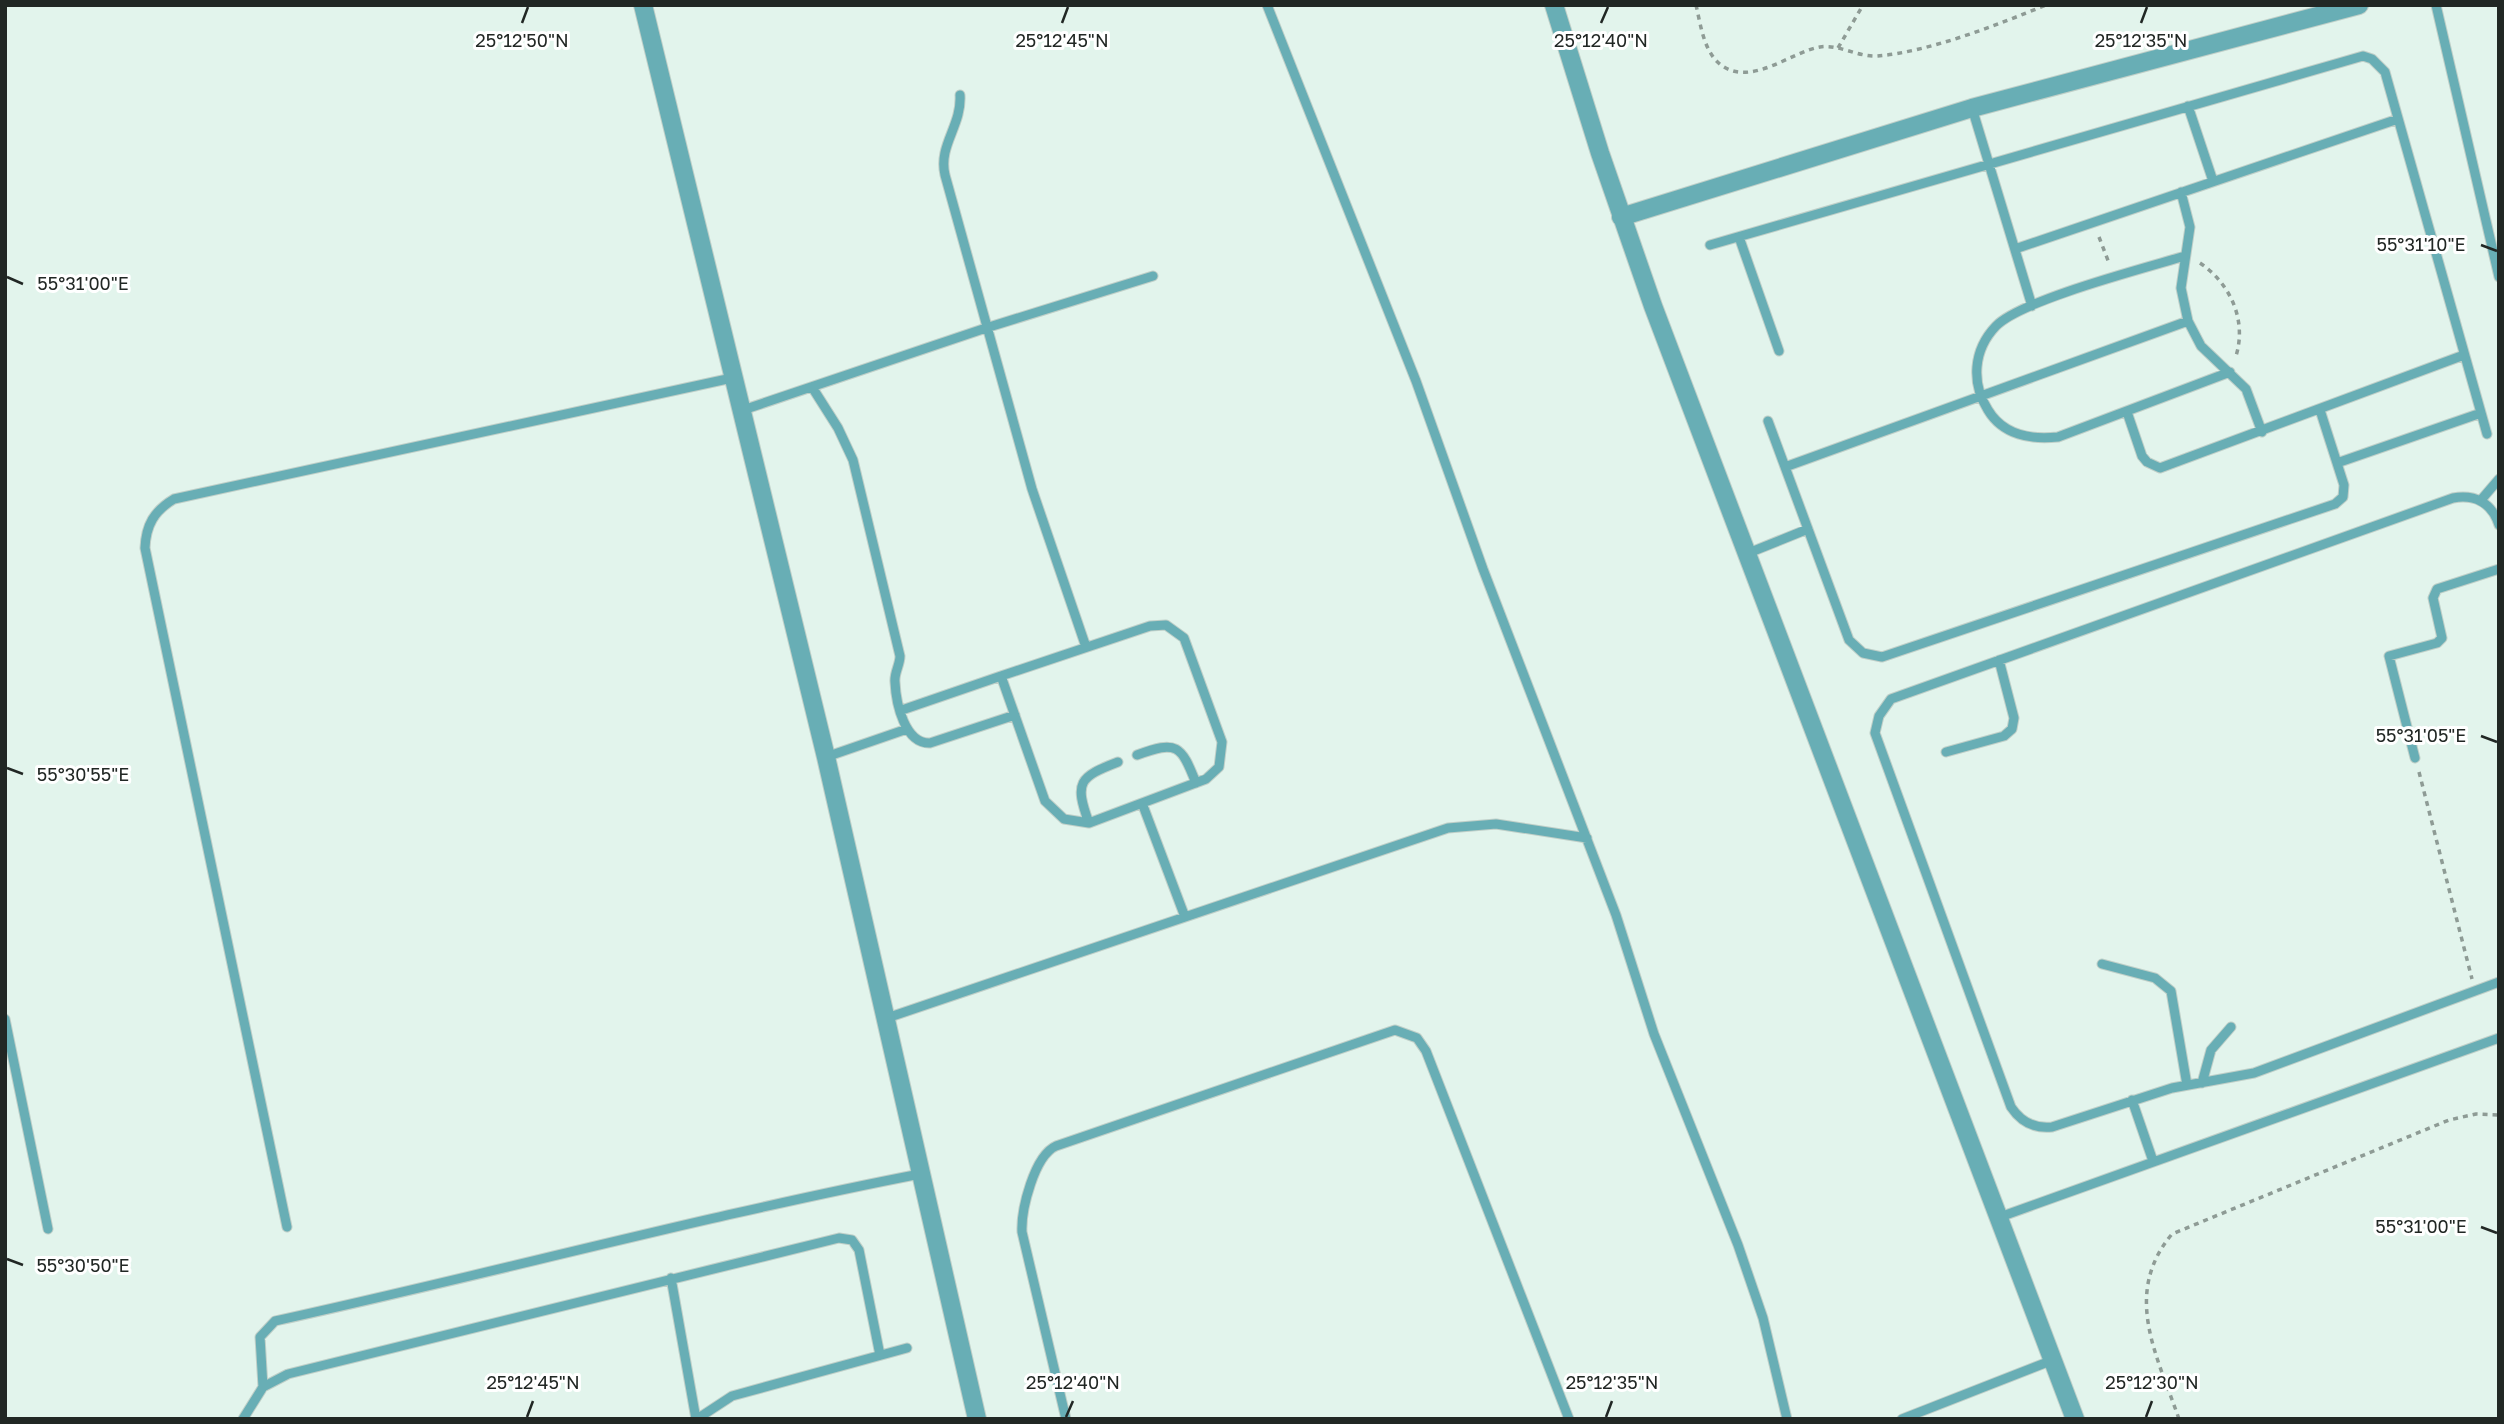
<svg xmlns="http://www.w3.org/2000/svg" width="2504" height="1424" viewBox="0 0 2504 1424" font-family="'Golos Text',sans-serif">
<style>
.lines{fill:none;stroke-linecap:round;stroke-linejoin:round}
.service-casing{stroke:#bfcfc8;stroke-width:11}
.minor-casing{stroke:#bfcfc8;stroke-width:20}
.path{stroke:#8e9b95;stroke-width:3.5;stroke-dasharray:5 5;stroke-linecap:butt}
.service{stroke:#68aeb5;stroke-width:9}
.minor{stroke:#68aeb5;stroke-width:18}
.ticks{fill:none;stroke:#212724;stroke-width:2.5}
.ticks-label{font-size:18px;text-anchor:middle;fill:#212724;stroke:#fff;stroke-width:6;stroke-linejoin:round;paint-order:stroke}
</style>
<rect width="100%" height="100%" fill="#e2f4ec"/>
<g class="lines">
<defs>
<path id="service" d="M1267 5 1416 381 1483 569 1616 915 1654 1034 1738 1245 1763 1318 1787 1419
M2436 5 2499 277
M960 95C962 126 938 145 945 175L1032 489 1086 647
M2188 106 2213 181
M1972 108 2032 306
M2181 192 2190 227 2181 288 2188 321 2201 346 2246 389 2262 432
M1739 237 1779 351
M1710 245 2363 56 2372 59 2385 72 2487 434
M2015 249 2398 119
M2185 256C2145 268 2021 300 1996 326 1973 350 1971 383 1988 410 2003 435 2031 440 2058 437L2230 372
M812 387 838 428 853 460 900 656C900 665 894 673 895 682 896 704 905 744 930 743L1015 715
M740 411 986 328 1153 276
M2127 412 2142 456 2147 462 2160 468 2464 355
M1768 421 1849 640 1863 653 1882 657 2335 504 2343 497 2344 485 2320 410
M2337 463 2481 413
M1785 467 2188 321
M2481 500 2499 479
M2499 525C2492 503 2475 494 2453 498L1891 699 1879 716 1875 733 2011 1107C2021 1122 2034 1129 2052 1127L2172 1088 2254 1073 2499 982
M1746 554 1808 529
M1166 625 1184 638 1222 742 1219 767 1206 779 1089 823 1064 819 1045 801 1001 676 1150 626Z
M902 710 1001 676
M1946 752 2004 736 2012 729 2014 718 1999 660
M1137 755C1177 740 1181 745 1196 783
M826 757 907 729
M2415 758 2389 656 2437 643 2442 638 2433 598 2437 589 2499 569
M1142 803 1185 917
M1089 823C1074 782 1079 777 1118 762
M2102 964 2155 978 2171 991 2187 1085
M5 1019 48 1229
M884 1019 1448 828 1496 824 1587 838
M2202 1083 2211 1050 2231 1027
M2132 1100 2153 1161
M2000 1217 2499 1038
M287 1227 145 548C146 525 154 511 174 499L732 378
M671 1278 696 1419
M263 1387 260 1337 275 1321C490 1274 704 1216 920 1174
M243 1419 263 1387 288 1374 839 1238 852 1240 859 1250 880 1355
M697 1419 732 1396 907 1348
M1066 1419 1022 1232C1021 1210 1034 1156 1056 1146L1395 1030 1417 1038 1426 1051 1569 1419
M1902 1419 2053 1360"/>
<path id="minor" d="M643 5 826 757 977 1419
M1554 5 1600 153 1653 306 2075 1419
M1621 217 1972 108 2359 5"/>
</defs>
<use href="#service" class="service-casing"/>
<use href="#minor" class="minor-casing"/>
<path class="path" d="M1696 5C1701 26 1704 55 1724 67 1754 85 1791 52 1820 47 1839 44 1857 57 1877 56 1929 52 1997 25 2046 5
M1838 48 1863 5
M2099 237 2109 263
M2200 263C2231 284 2248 322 2235 359
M2419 772 2472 979
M2179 1419C2157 1355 2122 1294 2172 1234L2449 1120 2476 1114 2499 1115"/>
<use href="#service" class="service"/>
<use href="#minor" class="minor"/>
</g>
<path class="ticks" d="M522 23 528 7M1062 23 1068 7M1601 23 1608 7M2141 23 2147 7M2481 245 2497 251M7 277 23 284M2481 736 2497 742M7 768 23 774M2481 1227 2497 1233M7 1259 23 1265M527 1417 533 1401M1066 1417 1073 1401M1606 1417 1612 1401M2146 1417 2152 1401"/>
<g class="ticks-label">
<text x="522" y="47">25°12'50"N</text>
<text x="1062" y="47">25°12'45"N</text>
<text x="1601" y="47">25°12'40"N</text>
<text x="2141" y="47">25°12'35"N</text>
<text x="2421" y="251">55°31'10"E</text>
<text x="83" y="290">55°31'00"E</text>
<text x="2421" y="742">55°31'05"E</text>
<text x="83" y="781">55°30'55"E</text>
<text x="2421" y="1233">55°31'00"E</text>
<text x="83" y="1272">55°30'50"E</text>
<text x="533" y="1389">25°12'45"N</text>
<text x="1073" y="1389">25°12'40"N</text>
<text x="1612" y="1389">25°12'35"N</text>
<text x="2152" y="1389">25°12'30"N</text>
</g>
<rect width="2504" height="1424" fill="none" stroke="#212724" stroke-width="14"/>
</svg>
